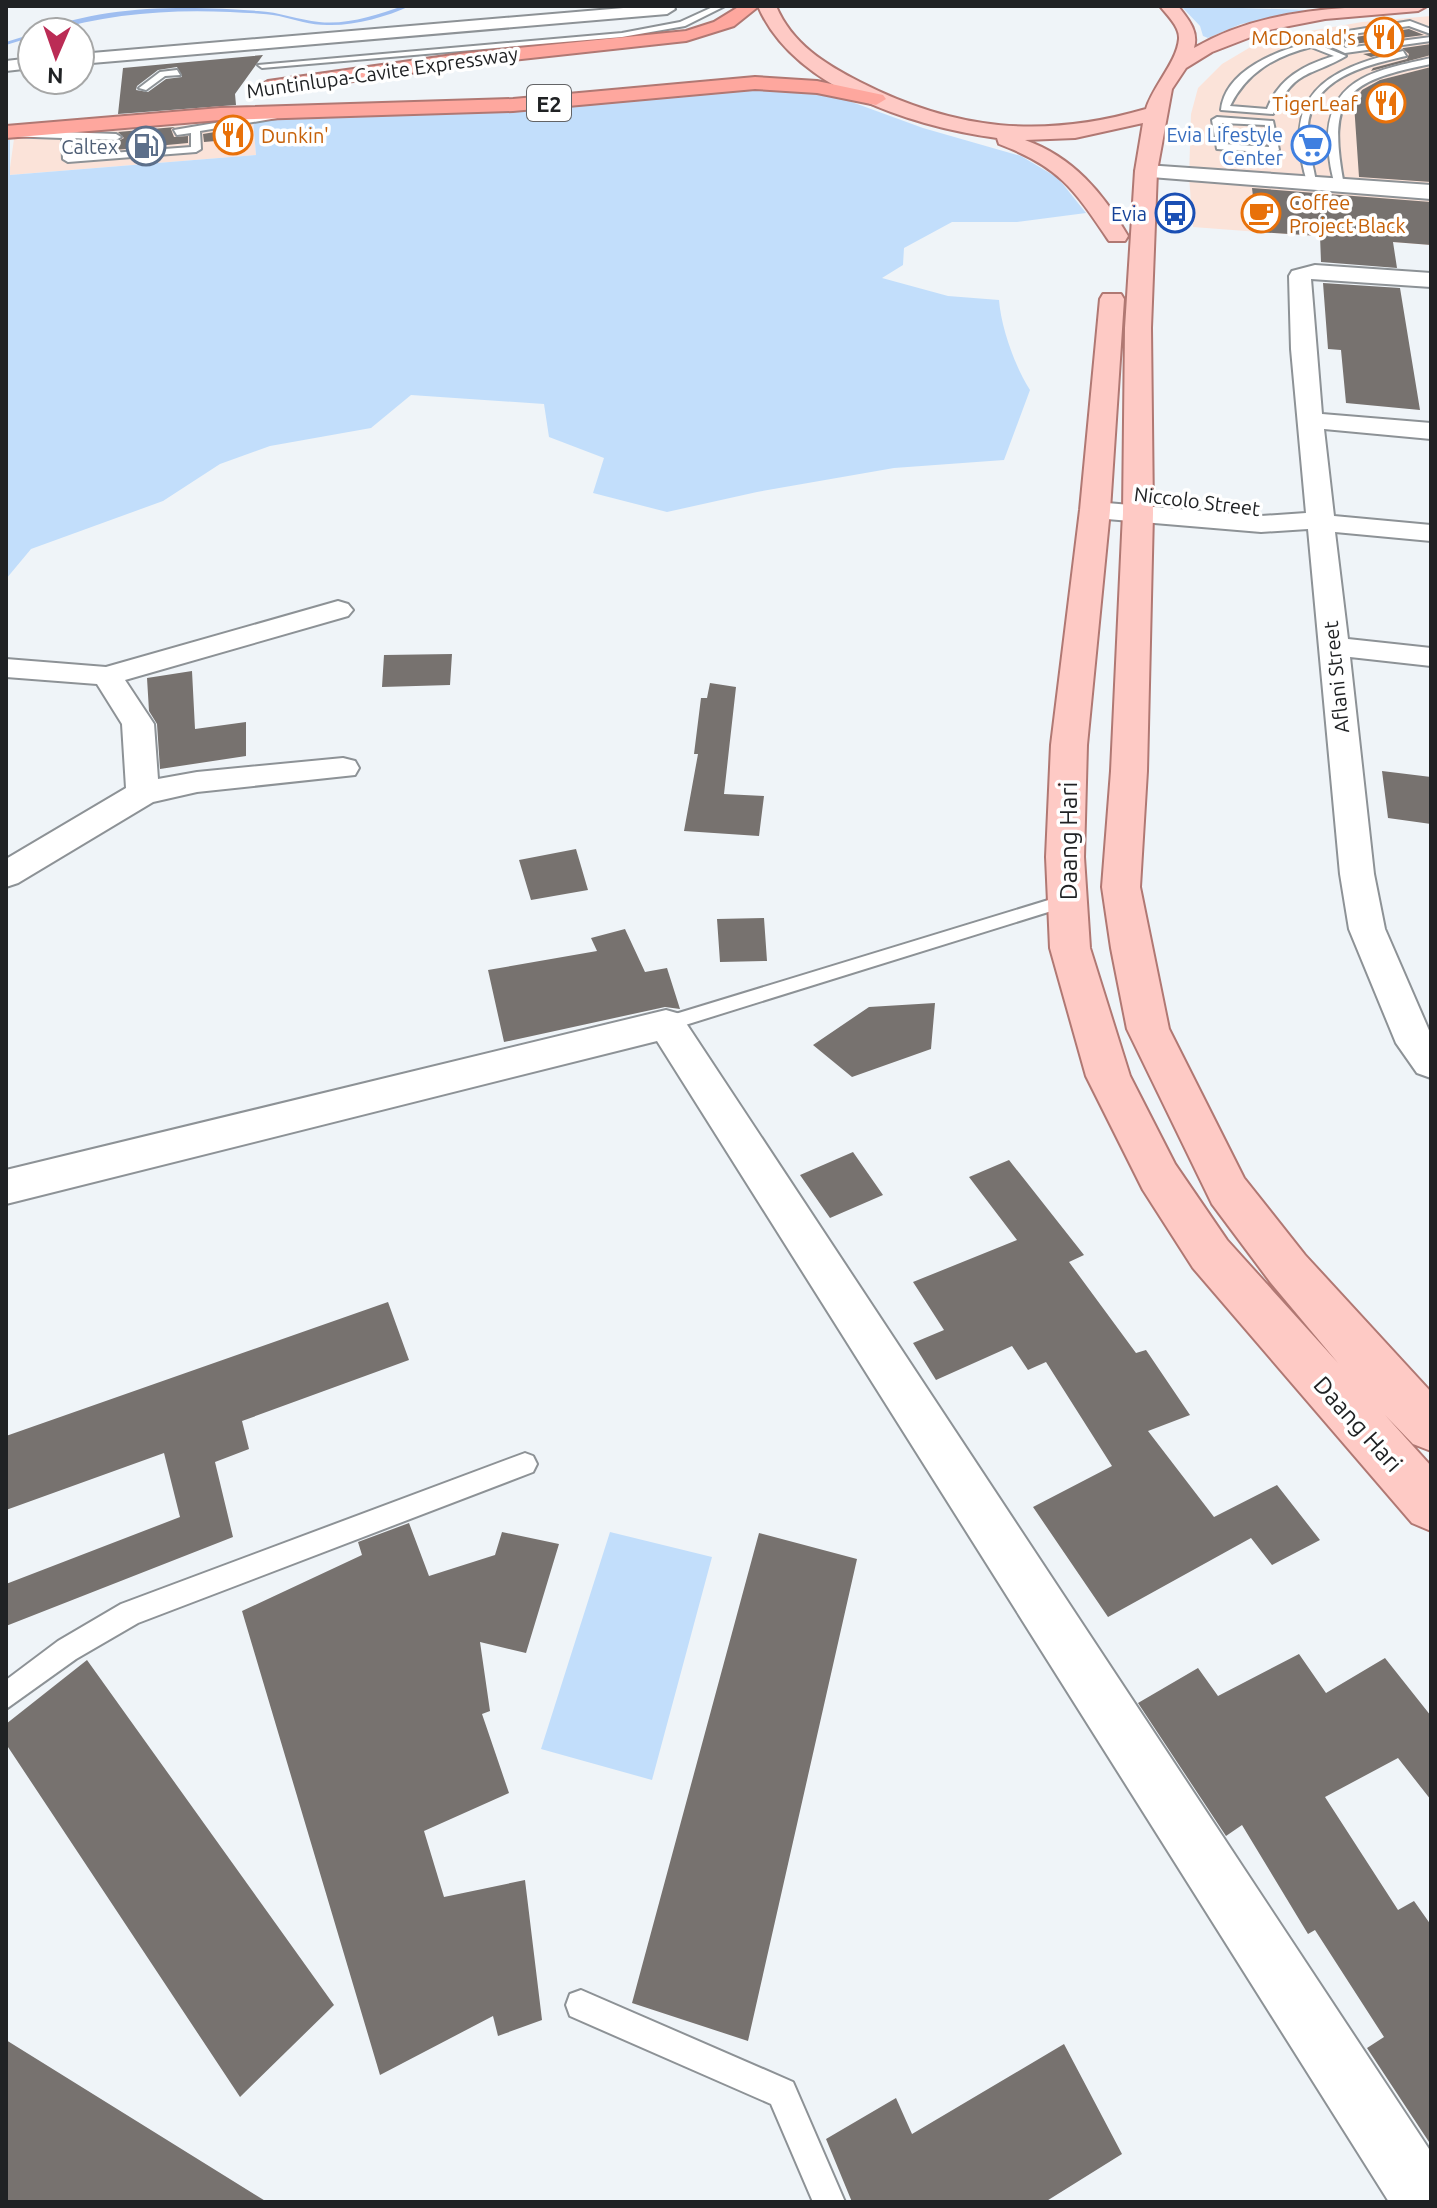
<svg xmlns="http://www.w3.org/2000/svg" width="1437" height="2208" viewBox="0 0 1437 2208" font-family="Ubuntu,sans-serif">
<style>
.commercial{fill:#fbe3d9}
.green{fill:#c2defb}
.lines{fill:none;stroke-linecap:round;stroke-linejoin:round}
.stream{fill:#9fbef0;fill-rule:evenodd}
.building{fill:#77726f;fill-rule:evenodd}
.service-casing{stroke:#8d9296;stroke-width:4}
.minor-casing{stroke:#8d9296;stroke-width:4}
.tertiary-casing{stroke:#8d9296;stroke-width:4}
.primary-casing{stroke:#b07873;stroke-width:4}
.motorway-casing{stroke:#b07873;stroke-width:4}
.service{fill:#fff;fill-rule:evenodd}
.minor{fill:#fff;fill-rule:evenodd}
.tertiary{fill:#fff;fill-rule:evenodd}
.primary{fill:#fecac5;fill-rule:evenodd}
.motorway{fill:#fea79e;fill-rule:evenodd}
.labels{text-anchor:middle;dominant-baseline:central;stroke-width:7;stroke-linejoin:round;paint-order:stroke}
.far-food-label{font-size:20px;fill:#c56008;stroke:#fff;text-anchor:end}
.far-street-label{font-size:20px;fill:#202224;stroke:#fff}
.far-shop-label{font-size:20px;fill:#366cbe;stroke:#fff;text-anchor:end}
.far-service-label{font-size:20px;fill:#4e5e75;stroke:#fff;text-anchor:end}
.far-transit-label{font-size:20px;fill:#164399;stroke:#fff;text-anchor:end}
.shield{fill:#fff;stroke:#636466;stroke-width:2}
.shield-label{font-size:22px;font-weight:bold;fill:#202224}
.street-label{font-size:24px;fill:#202224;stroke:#fff}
</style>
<rect width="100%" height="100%" fill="#eff4f8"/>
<path class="commercial" d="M1431 16V245L1193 227 1189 177 1191 114 1198 88 1222 64 1254 45 1292 34 1362 22Z
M253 120 256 155 9 175 14 139Z"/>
<path class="green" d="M1181 6 1307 10 1241 24 1208 38 1203 36 1200 26Z
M723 90 794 91 838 97 923 128 1021 156 1058 178 1086 213 1017 222H952L904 248 903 265 882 278 948 296 999 300C1001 327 1015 367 1030 390L1004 460 894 468 757 492 667 512 593 493 604 458 549 437 544 404 411 395 371 428 270 446 220 464 163 501 31 549 6 579V140H10V175L256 155 253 120 462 112Z
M610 1532 712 1557 652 1780 541 1749Z"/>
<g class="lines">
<path class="stream" d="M403 6H410C386 17 354 26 327 25 311 25 295 20 279 16 263 13 246 13 230 12 168 9 107 14 47 32H40C100 4 193 6 258 11 279 12 299 20 319 22 348 25 376 15 403 6Z
M32 34V37L6 45V42Z"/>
</g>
<path class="building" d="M1409 29 1424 35 1346 45 1335 40Z
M1431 44V55L1371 71 1373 68 1407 59 1409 54 1402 48 1371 57 1363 54Z
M263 55 235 94 236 105 118 114 123 68ZM177 67 182 77 166 79 148 92 136 90 137 86 158 70Z
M1431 67V182L1359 177 1354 104 1362 90 1380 80Z
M175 127 171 129 174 137 188 136V143L115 150V143L124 138 118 132Z
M238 128 239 139 204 142 203 134Z
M1252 188 1431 202V245L1393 242 1397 268 1321 262 1320 236 1257 232Z
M1323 283 1400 288 1420 410 1346 403 1341 350 1328 349Z
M452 654 450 685 382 687 384 655Z
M192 671 195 729 246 722V756L160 769 157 724 149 711 147 678Z
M710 683 736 687 724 794 764 796 759 836 684 831 698 754H694L701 698H707Z
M1382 771 1431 777V824L1388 818Z
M576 849 588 890 531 900 519 860Z
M764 918 767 961 720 962 717 919Z
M625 929 645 972 667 968 680 1009 665 1007 504 1042 488 970 597 951 591 938Z
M935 1003 931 1049 852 1077 813 1045 869 1007Z
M853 1152 883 1195 830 1218 800 1175Z
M1009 1160 1084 1255 1069 1262 1136 1353 1146 1350 1190 1415 1148 1431 1214 1517 1277 1485 1320 1540 1272 1565 1251 1538 1108 1617 1033 1507 1112 1466 1046 1362 1028 1370 1012 1346 936 1380 913 1343 944 1330 913 1282 1017 1240 969 1177Z
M388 1302 409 1360 242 1421 249 1449 215 1462 233 1537 6 1626V1584L180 1517 164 1453 6 1510V1436Z
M409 1523 429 1576 495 1555 502 1532 559 1544 526 1653 480 1642 490 1711 482 1714 509 1793 424 1831 444 1897 525 1880 542 2020 498 2036 493 2016 380 2075 242 1611 362 1555 358 1542Z
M759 1533 857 1559 748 2041 632 2003Z
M1299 1654 1326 1693 1385 1658 1431 1716V1800L1398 1758 1325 1797 1398 1910 1414 1901 1431 1925V2145L1367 2048 1384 2037 1315 1930 1308 1934 1242 1825 1226 1836 1138 1703 1198 1668 1218 1696Z
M87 1660 334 2005 240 2097 6 1744V1724Z
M6 2040 267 2202H6Z
M1064 2044 1122 2154 1045 2202H852L826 2139 896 2098 912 2134Z"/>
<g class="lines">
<defs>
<path id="service" d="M715 6H725L685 26 622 37 262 68 258 65 622 33 680 22Z
M1410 21 1431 29V34L1409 26 1324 38 1346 48 1431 37V41L1345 53 1311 37Z
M1312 42 1346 56C1308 78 1296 68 1273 114L1221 110C1225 70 1278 50 1312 42ZM1311 47 1334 56C1304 65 1279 78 1267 109L1230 106C1247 72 1275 56 1311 47Z
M1403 51 1406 56C1366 65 1311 78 1308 127 1306 146 1314 165 1316 183L1308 185C1280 96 1323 70 1403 51Z
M1431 58V64C1345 81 1327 96 1344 185L1336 187C1331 174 1329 158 1328 144 1326 77 1378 70 1431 58Z
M177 70 180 75 165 76 146 90 139 88 160 72Z
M280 112 283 117 200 131 201 149 196 152 68 162 63 159 62 138 6 136V130L116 134 121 137 116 140 71 138 72 156 191 147V133L177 135 174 130Z
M1217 117 1273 121 1279 150 1274 153 1217 149 1212 120ZM1222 123 1266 125 1269 147 1224 144Z
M1068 894 1074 896 1077 900 1074 904 666 1031 656 1024 659 1019Z
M525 1453 533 1456 537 1464 533 1472 138 1623 76 1659 6 1709V1680L58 1641 121 1604Z
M581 1990 793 2082 845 2202H813L771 2104 570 2016 566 2005 570 1994Z"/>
<path id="minor" d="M647 6H673L675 9 667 14 80 64V54Z
M32 58V68L6 71V61Z
M1315 265 1431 273V287L1311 279 1322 414 1431 423V439L1324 429 1334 516 1431 525V541L1335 532 1348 639 1431 648V666L1350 657 1374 874 1385 929 1431 1035V1078L1417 1073 1396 1043 1349 929 1340 874 1308 529 1261 532 1095 518 1086 516 1082 510 1086 504 1095 502 1261 516 1306 513 1291 349 1289 276 1292 271Z
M338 601 348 604 353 610 348 616 125 680 154 724 158 779 197 772 343 758 355 761 359 768 355 775 197 792 153 802 18 883 6 887V859L126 788 122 724 97 684 6 677V659L106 667Z
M666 1010 680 1014 1431 2152V2202H1389L657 1041 6 1204V1170Z"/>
<path id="tertiary" d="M1146 165 1431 185V199L1138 176 1135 171Z"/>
<path id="primary" d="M758 6H776C792 44 825 64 860 82 956 131 1043 139 1146 109 1153 86 1177 62 1179 39 1180 27 1167 15 1160 6H1178C1188 19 1199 31 1194 48 1264 7 1348 6 1427 6L1418 11 1325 19 1269 30 1212 52 1186 68 1172 89 1157 171 1151 328 1153 513 1147 771 1140 887 1169 1029 1244 1178 1305 1255 1431 1392V1451L1413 1444 1385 1415 1431 1466V1531L1412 1523 1193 1268 1143 1190 1086 1076 1050 948 1046 857 1051 745 1080 510 1100 299 1103 294H1121L1124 299 1110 510 1087 745 1084 857 1090 948 1130 1076 1175 1164 1227 1240 1338 1363 1271 1283 1212 1204 1127 1029 1111 948 1102 887 1111 771 1123 513 1125 328 1135 171 1143 123 1075 138 1025 140C1073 157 1103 193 1128 236L1125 241H1109C1074 189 1060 167 999 144L997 138C915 127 793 89 758 6Z"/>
<path id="motorway" d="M740 6H759L734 26 686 41 467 65 268 93 258 87 268 81 467 53 686 31 714 22Z
M755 77 817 81 883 95 886 99 876 105 817 93 755 89 513 111 220 120 6 138V126L220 108 513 99Z"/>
</defs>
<use href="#service" class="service-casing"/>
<use href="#minor" class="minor-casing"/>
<use href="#tertiary" class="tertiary-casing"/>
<use href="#primary" class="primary-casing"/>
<use href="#motorway" class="motorway-casing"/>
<use href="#service" class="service"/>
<use href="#minor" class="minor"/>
<use href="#tertiary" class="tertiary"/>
<use href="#primary" class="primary"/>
<use href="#motorway" class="motorway"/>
</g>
<defs>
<symbol id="restaurant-ring" viewBox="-11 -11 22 22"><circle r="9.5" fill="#fff" stroke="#e8710a" stroke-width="1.5"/><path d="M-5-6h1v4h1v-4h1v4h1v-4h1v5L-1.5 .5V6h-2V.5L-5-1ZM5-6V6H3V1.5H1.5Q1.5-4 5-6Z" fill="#e8710a"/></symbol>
<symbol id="supermarket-ring" viewBox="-11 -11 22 22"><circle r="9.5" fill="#fff" stroke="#3f7fe0" stroke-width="1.5"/><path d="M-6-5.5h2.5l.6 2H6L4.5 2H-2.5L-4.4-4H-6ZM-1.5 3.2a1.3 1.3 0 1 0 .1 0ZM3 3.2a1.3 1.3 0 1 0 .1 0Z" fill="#3f7fe0"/></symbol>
<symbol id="fuel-ring" viewBox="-11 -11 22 22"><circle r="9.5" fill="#fff" stroke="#5c6f8a" stroke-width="1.5"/><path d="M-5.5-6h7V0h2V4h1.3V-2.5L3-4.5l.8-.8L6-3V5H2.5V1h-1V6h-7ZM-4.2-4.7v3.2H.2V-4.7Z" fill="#5c6f8a"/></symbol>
<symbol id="bus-ring" viewBox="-11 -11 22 22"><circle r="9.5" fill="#fff" stroke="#1a4fb4" stroke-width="1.5"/><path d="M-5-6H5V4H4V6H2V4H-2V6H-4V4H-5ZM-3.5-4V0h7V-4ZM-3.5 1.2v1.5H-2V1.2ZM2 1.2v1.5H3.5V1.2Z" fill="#1a4fb4"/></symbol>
<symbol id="cafe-ring" viewBox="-11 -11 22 22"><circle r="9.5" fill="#fff" stroke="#e8710a" stroke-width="1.5"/><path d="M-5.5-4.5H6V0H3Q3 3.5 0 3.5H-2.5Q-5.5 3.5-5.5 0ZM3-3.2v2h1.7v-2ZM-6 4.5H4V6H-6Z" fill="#e8710a"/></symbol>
</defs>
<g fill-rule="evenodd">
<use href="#restaurant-ring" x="1362" y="15" width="44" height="44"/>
<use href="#restaurant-ring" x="1364" y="81" width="44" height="44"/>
<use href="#restaurant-ring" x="211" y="113" width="44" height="44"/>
<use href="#supermarket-ring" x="1289" y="123" width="44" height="44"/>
<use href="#fuel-ring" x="124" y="124" width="44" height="44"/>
<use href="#bus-ring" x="1153" y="191" width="44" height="44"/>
<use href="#cafe-ring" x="1239" y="191" width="44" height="44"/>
</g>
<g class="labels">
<g class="far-food-label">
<text x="1356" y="37">McDonald's</text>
<text x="1358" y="103">TigerLeaf</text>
<text x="261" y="135" text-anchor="start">Dunkin'</text>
<text x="1289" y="202" text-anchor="start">Coffee<tspan x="1289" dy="23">Project Black</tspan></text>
</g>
<g class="far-street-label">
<text transform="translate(382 72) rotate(-8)">Muntinlupa-Cavite Expressway</text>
<text transform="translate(1197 501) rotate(7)">Niccolo Street</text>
<text transform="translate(1336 677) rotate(-96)">Aflani Street</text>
</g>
<g class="far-shop-label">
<text x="1283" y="134">Evia Lifestyle<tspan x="1283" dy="23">Center</tspan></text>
</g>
<g class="far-service-label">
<text x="118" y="146">Caltex</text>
</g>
<g class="far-transit-label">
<text x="1147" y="213">Evia</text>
</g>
<rect class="shield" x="527" y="85" width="44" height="36" rx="6"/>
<g class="shield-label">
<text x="549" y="103">E2</text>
</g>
<g class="street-label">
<text transform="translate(1068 841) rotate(-90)">Daang Hari</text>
<text transform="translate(1358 1424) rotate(48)">Daang Hari</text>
</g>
</g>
<rect width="1437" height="2208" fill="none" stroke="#202224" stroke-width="16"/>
<g transform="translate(56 56) rotate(182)"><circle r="38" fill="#ffffff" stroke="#a6a7a7" stroke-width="2"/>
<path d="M0-6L14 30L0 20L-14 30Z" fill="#bb2c55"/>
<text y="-12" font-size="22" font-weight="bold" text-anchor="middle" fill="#202224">N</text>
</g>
</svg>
